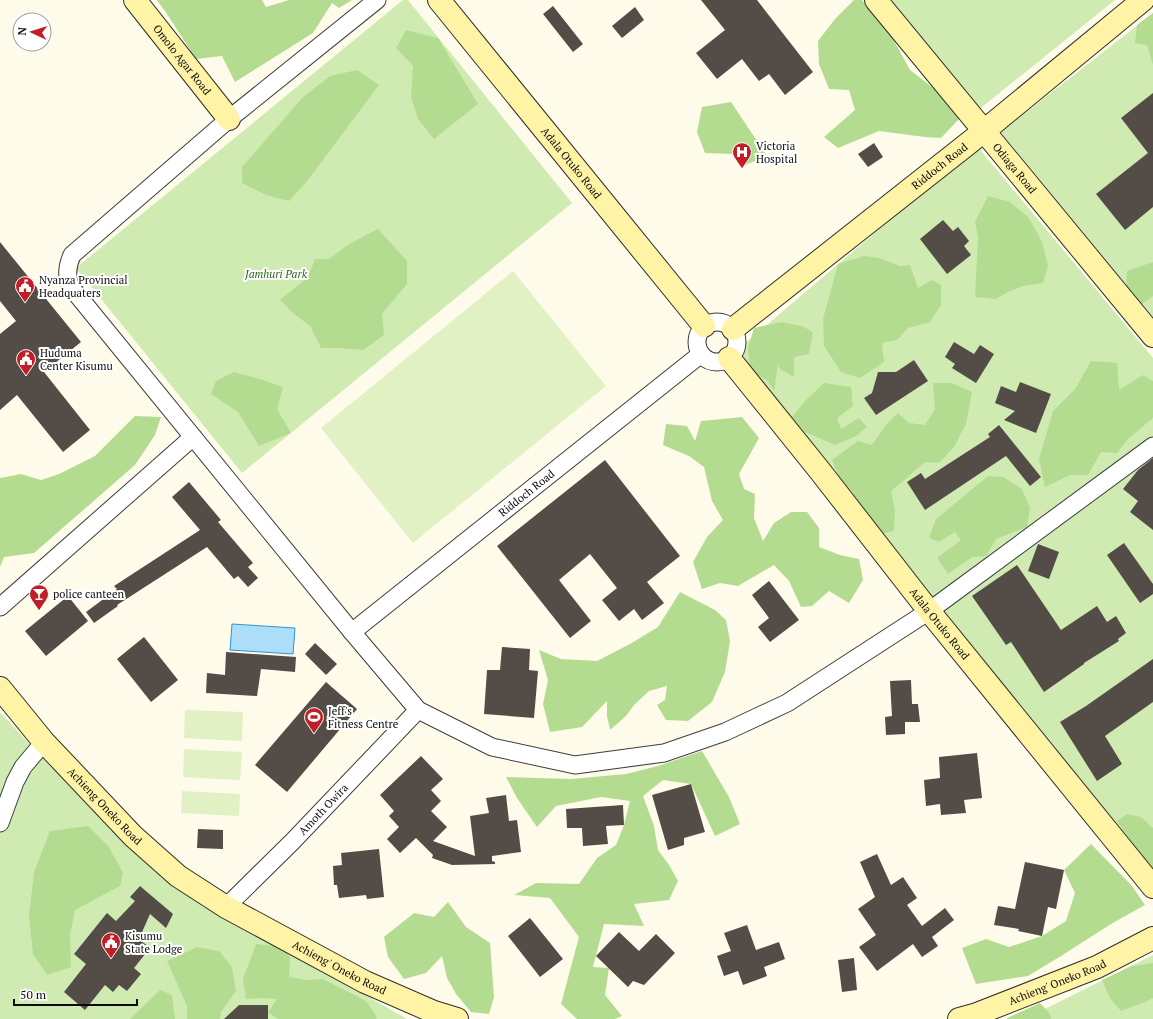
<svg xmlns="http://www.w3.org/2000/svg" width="1153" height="1019" viewBox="0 0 1153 1019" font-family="'PT Serif',serif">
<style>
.green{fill:#d0ebb2}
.forest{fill:#b3dc91}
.pitch{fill:#e2f1c4}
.water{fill:#acddf9;stroke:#3093d3}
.building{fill:#544c47}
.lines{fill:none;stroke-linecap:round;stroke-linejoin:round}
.street-casing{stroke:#3e3e3e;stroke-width:19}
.secondary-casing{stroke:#2d2d2d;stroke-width:24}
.street{stroke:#fff;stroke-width:17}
.secondary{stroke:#fff4a5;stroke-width:22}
.labels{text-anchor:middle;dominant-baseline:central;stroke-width:4;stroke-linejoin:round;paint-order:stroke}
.street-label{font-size:11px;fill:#0b0b0b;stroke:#fff}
.poi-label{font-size:11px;fill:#0b0b0b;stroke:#fff;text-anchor:start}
.park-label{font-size:11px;font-style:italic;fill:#2a651a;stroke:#fff}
</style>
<rect width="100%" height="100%" fill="#fffbea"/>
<path class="green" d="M403 0H408L572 203 242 473 76 268Z
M892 0H1115L977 111Z
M1153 13V317L1001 132Z
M977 146 1153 358V898L735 352Z
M0 712 49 765 124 837 259 934 407 1019H0Z
M1153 955V1019H1025Z"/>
<path class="forest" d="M157 0H262L266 7 289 0H352L339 8 332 3 313 33 235 82 222 56 196 59 167 14Z
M854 0H862L887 28 910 70 940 93 960 118 941 138 925 137 879 131 838 148 824 137 855 110 849 90 829 89 819 64 818 41 835 19Z
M1153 13V65L1147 45 1135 43 1137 25Z
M406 30 438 38 478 104 434 139 418 119 411 97 413 66 396 48Z
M357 70 379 85 308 180 289 201 266 195 242 183V167L303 97 330 76Z
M731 102 767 156 745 165 734 154 705 153 697 132 702 107Z
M988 196 1010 202 1029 218 1042 242 1048 265 1043 283 1023 286 1008 292 996 299 975 297 978 237 975 222Z
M378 229 407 261V284L382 314 384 335 363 350 339 348H321L310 326 293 313 280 300 308 277 315 259H329L349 244Z
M864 256 879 258 900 266 910 265 918 288 932 280 941 285V305L930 322 908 328 897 340 882 343 884 362 860 378 841 372 824 346 823 319 838 264Z
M1153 262V296L1142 304 1126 293 1127 271Z
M781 322 802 326 813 332 809 354 794 357V377L780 369 778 364 774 391 767 380 750 371 748 348 754 328Z
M1091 361 1117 363 1119 390 1143 375 1153 381V418L1128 439 1117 453 1101 452 1088 475H1070L1045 487 1039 459 1053 411 1075 389Z
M234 372 263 380 283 387 277 409 291 433 259 446 238 412 211 394 216 381Z
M824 383 851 387 853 406 837 418 841 429 859 418 867 427 856 436 835 445 805 432 792 417 806 400Z
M933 383H952L972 392 966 424 954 447 939 463 925 462 891 491 895 510 894 531 875 535 861 524 853 492 840 480 832 460 858 441 872 445 885 426 898 413 909 423 925 425 935 409Z
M135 416 161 417 155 435 135 465 34 553 4 557 0 567V478L21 474 41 480 59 474 95 456Z
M742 417 759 438 739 474 744 489 755 494 754 518 763 541 774 523 791 512H807L819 528V547L840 555 859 559 863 580 849 603 829 591 812 606 801 607 789 581 774 565 738 586 720 583 702 589 693 562 707 537 723 520 712 501 704 467 689 456 663 445 666 424 687 426 695 441 701 421Z
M988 476 1003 477 1022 489 1030 508 1027 527 996 539 986 556 972 557 948 574 937 558 961 540 955 532 939 542 929 538 936 519Z
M680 592 715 610 726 620 730 641 725 672 712 702 688 721 666 720 657 705 665 700 667 686 649 691 634 705 626 716 610 730 607 716V701L582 727 550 732 543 704 548 680 539 650 561 659 597 661 630 644 658 627Z
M702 751 729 797 740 824 715 836 691 784 663 780 643 796 654 826 658 850 669 865 678 881 669 900 634 904 644 926 604 924 593 967 609 968 605 995 622 1016 615 1019H577L561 1004 579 937 550 898 514 895 536 883 579 884 597 858 616 845 624 825 630 801 601 797 556 806 537 827 517 798 506 777 571 779 626 774 658 766Z
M1127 814 1141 817 1153 828V871L1117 821Z
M88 826 109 847 123 873 120 886 75 910 70 935 71 967 47 975 33 954 29 916 34 872 50 831Z
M1091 844 1132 886 1145 905 1111 924 1061 956 1028 976 976 984 962 948 986 939 1009 947 1042 936 1066 921 1075 893 1064 870Z
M448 902 466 927 490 943 494 997 489 1014 471 1012 456 994 447 978 442 956 426 973 404 979 388 957 384 937 414 913 434 917Z
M256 944 283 947 290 958 289 977 307 980 323 979 366 1001 377 1017 376 1019H278L268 1012 277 999 261 998 246 999 243 979Z
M197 947 219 951 232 967 236 991 221 1012 220 1019H187V1006L167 961Z
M1153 963V998L1145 1002 1121 1011 1110 998 1102 980 1132 966Z
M160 990 172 995 175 1019H130Z
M1040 1003 1050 1014 1051 1019H1007V1018Z"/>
<path class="pitch" d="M513 271 606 386 413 543 321 428Z
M185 710 243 712 242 741 184 738Z
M184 749 242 752 240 780 183 777Z
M182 791 240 794 239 816 181 813Z"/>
<path class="water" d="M232 624 295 628 293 654 230 650Z"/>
<path class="building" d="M701 0H757L813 72 785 95 769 74 759 81 742 59 717 79 696 53 725 30Z
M553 6 583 44 573 52 543 14Z
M635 7 644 20 622 38 612 26Z
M1153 93V207L1125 230 1096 194 1148 153 1121 118Z
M874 143 883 157 868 167 858 154Z
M943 220 953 231 958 227 969 241 964 246 971 255 947 274 920 239Z
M0 242 81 342 44 372 90 430 63 452 17 395 0 410V334L16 321 0 301Z
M954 342 974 354 980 345 994 354 976 383 952 368 955 364 945 357Z
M914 360 928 381 876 415 864 398 872 393 878 372H896Z
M1020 382 1051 394 1036 433 1004 420 1015 411 995 403 1001 386 1016 392Z
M999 425 1041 477 1030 486 1006 456 925 510 907 482 921 473 925 479 990 437 988 434Z
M1153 458V530L1130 512 1138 501 1123 489 1138 470Z
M605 460 680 556 647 582 664 603 642 620 634 609 619 621 602 600 617 588 590 554 559 580 591 621 570 638 497 546Z
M189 482 221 520 218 522 253 563 248 567 258 578 248 587 238 576 234 579 207 547 117 605 118 606 94 623 86 612 117 589 114 586 200 530 172 497Z
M1124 543 1153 584V594L1140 603 1107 555Z
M1038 544 1059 552 1049 579 1028 571Z
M1017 565 1061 630 1097 606 1107 622 1116 616 1126 633 1118 639 1119 641 1084 663V664L1044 692 1011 642 1006 645 972 596Z
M769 581 799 620 770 642 758 627 769 618 752 595Z
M68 596 88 621 46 656 25 631Z
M144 637 178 680 151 702 117 659Z
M315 643 337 664 326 675 305 654Z
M502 647 530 649 529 670 538 671 534 718 484 714 487 670H500Z
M226 652 296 657 295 672 261 669 257 696 206 693 207 673 225 675Z
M1153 659V702L1105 736 1122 764 1097 781 1060 722 1086 706Z
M911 680 912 704H918L920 722H905V734L886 735 885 717 892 716 890 681Z
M326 682 357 709 287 792 255 765Z
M977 753 982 798 964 800 966 813 941 815 940 804 926 806 924 780 940 778 939 757Z
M421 756 443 779 431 790 441 801 431 811 447 827 433 841 475 856 470 816 489 813 486 798 506 795 509 821 517 820 521 852 492 856V861L495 862V864L452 865 432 858 433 855 416 838 400 853 387 839 399 827 389 816 394 811 380 795Z
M691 784 705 832 684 838V845L668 850 652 795Z
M623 805 624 825 606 826 608 844 583 846 582 828H567L566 809Z
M198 829 223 830V849L197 848Z
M379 849 384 897 367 899 366 895 339 898 337 885H334L333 866 342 865 341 853Z
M877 854 891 885 903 877 917 898 907 905 922 926 945 908 954 920 932 937 938 946 922 957 913 944 877 971 859 947 876 935 858 909 875 897 860 862Z
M1025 862 1064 870 1056 909 1048 907 1042 936 1018 931 1019 929 994 925 998 906 1015 909Z
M140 886 173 914 166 928 150 914 139 939 150 948 134 968 141 974 127 991 119 985 113 992 105 985 85 1010 64 992 86 964 74 954 107 913 116 921 135 901 130 897Z
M530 918 563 959 540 977 508 936Z
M747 925 756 950 779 942 785 959 764 967 767 976 743 985 738 971 724 976 717 956 731 951 724 933Z
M619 932 639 951 656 934 675 953 644 985 633 981 628 987 596 956Z
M854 958 857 990 842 992 838 960Z
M239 1005H268V1019H224Z"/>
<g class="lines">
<defs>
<g id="street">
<path d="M377 0 229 119 72 255C67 266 66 275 70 286L352 632 418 710 492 747 575 765 664 753 725 732 787 703 929 611 1153 446"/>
<circle cx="717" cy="342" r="20"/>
<path d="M0 607 193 437"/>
<path id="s1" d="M352 632 701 354"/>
<path d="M0 823 15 782 23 767 44 742"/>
<path id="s2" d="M226 907 292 842 418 710"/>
</g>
<g id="secondary">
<path id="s3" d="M135 0 229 119"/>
<path id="s4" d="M439 0 704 326"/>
<path id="s5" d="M876 0 1153 336"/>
<path id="s6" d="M733 329 984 131 1143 0"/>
<path id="s7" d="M729 358 820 471 929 611 1153 887"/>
<path id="s8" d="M0 688 44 742 133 836 178 876 226 907 365 982 434 1012 457 1019"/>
<path id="s9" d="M959 1019 977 1014 1097 967 1153 938"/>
</g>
</defs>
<use href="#street" class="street-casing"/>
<use href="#secondary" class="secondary-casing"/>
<use href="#street" class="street"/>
<use href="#secondary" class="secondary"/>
</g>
<defs>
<symbol id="hospital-pin" viewBox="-11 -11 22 30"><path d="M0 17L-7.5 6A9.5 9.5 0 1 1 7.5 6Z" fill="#c11e27" stroke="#fff"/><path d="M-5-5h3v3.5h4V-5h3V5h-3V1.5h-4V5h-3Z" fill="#fff"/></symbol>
<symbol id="civic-pin" viewBox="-11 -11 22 30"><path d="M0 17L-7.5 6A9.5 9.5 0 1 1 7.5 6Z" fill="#c11e27" stroke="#fff"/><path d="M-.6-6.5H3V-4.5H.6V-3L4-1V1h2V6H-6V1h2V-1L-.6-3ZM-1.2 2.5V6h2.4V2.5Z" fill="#fff"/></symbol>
<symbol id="bar-pin" viewBox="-11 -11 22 30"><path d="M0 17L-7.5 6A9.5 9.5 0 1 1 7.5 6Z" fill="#c11e27" stroke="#fff"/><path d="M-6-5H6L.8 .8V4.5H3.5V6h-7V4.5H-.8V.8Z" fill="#fff"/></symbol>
<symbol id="stadium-pin" viewBox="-11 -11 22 30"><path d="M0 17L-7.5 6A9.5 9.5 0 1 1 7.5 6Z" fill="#c11e27" stroke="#fff"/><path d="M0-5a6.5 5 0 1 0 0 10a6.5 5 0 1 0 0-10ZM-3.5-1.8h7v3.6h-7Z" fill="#fff"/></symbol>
</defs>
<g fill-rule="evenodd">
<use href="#hospital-pin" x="731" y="141" width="22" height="30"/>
<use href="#civic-pin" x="14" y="275" width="22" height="30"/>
<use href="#civic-pin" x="15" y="348" width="22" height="30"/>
<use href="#bar-pin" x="28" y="583" width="22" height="30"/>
<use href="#stadium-pin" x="303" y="706" width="22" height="30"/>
<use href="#civic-pin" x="100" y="931" width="22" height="30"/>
</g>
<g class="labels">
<g class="street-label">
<text stroke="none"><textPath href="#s3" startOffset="76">Omolo Agar Road</textPath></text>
<text stroke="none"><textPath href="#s4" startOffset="210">Adala Otuko Road</textPath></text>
<text stroke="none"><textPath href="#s6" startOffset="263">Riddoch Road</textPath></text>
<text stroke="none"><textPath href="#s5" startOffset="218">Odiaga Road</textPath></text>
<text stroke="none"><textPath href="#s1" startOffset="223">Riddoch Road</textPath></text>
<text stroke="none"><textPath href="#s7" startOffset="339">Adala Otuko Road</textPath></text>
<text stroke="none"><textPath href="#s8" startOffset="158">Achieng Oneko Road</textPath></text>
<text stroke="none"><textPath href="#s2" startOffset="138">Amoth Owira</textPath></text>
<text stroke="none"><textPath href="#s8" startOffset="445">Achieng' Oneko Road</textPath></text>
<text stroke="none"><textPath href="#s9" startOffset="105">Achieng' Oneko Road</textPath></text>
</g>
<g class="poi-label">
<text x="756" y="146">Victoria<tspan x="756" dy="13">Hospital</tspan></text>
<text x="39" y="280">Nyanza Provincial<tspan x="39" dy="13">Headquaters</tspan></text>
<text x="40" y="353">Huduma<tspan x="40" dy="13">Center Kisumu</tspan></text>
<text x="53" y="594">police canteen</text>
<text x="328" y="711">Jeff's<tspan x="328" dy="13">Fitness Centre</tspan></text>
<text x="125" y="936">Kisumu<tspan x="125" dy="13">State Lodge</tspan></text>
</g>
<g class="park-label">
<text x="276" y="274">Jamhuri Park</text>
</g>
</g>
<g transform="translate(32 32) rotate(274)"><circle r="19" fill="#ffffff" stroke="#9d9d9d"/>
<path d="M0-3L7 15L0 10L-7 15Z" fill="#c11e27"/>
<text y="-6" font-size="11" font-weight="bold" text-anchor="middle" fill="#0b0b0b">N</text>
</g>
<path d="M14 999v6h123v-6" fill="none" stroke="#0b0b0b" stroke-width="2"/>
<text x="20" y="999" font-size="12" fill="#0b0b0b" stroke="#ffffff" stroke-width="3" paint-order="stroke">50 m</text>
</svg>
